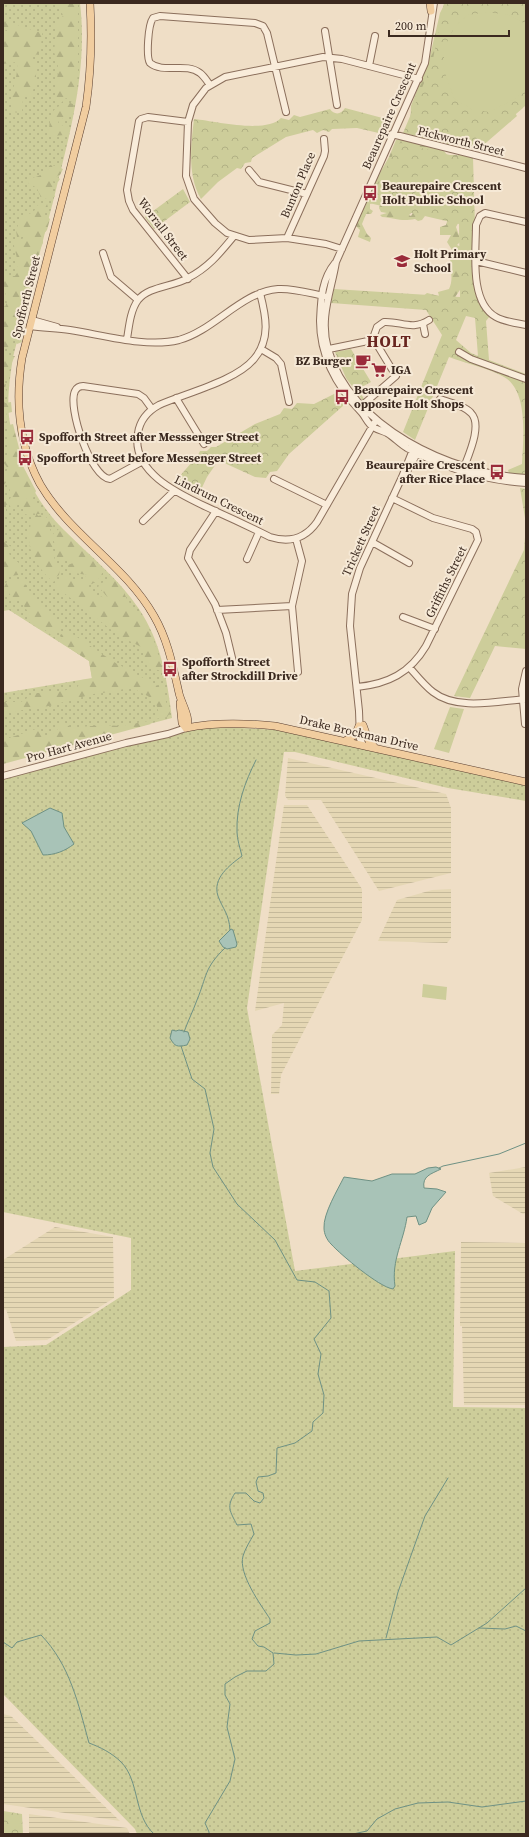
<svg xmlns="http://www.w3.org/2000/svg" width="529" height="1837" viewBox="0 0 529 1837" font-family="'Source Serif 4',serif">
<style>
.farmland{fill:url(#farmland-rules)}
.grass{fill:url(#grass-dots)}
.forest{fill:url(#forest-firs)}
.park{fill:url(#park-crowns);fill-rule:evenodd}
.pitch{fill:#cdcd9a}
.water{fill:#a8c3b7;stroke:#6e9184}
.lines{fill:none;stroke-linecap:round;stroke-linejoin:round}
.stream{stroke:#6e9184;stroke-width:1}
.minor-casing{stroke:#8b6f5c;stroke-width:8}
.major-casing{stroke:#593e30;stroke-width:8}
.minor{stroke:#f9ecda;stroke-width:6}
.major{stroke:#f1cd9f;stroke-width:7}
.labels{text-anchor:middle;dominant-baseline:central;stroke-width:4;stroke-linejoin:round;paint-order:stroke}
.street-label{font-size:12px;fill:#3b291f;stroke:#f6e9d6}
.poi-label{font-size:12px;font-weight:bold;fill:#3b291f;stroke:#f6e9d6;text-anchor:start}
.district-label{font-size:16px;font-weight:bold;letter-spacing:1px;fill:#68251f;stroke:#f6e9d6}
</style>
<defs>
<pattern id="farmland-rules" width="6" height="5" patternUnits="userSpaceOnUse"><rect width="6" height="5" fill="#e5d7b4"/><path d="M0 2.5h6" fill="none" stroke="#c5b99a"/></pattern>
<pattern id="grass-dots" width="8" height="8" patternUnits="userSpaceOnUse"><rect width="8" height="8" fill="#cdcd9a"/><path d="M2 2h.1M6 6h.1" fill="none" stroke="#b1b084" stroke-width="1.8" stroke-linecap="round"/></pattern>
<pattern id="forest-firs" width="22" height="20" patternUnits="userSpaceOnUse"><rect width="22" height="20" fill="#cdcd9a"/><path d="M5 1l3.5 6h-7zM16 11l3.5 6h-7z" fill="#b1b084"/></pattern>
<pattern id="park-crowns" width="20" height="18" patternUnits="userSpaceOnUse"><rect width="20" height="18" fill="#cdcd9a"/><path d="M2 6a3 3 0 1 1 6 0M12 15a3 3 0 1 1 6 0" fill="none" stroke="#b1b084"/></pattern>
</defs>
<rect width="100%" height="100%" fill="#efdec6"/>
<path class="farmland" d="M288 758 446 794 451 808V873L379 891 321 800H288L285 796Z
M284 805H307L362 889V920L281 1075 279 1094H271L272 1035 282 1025 284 1003 255 1011Z
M451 889V938L447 943 378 941 397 900 432 890Z
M526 1167V1213L523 1214 493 1196 489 1173Z
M55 1227 113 1237 114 1298 47 1340 16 1341 6 1309 3 1311V1260Z
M461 1242 526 1243V1405H464L462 1326H460Z
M3 1714 11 1716 120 1821 3 1804Z
M29 1814 127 1828 130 1834H29Z"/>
<path class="grass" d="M3 3H80C88 70 70 133 54 198 40 251 27 304 13 357 10 378 6 402 10 423 17 462 35 502 64 530 89 555 119 579 139 609 161 642 167 678 172 718L3 762V693L92 678 89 661 9 610 3 611Z
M218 727 282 730 526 782V801L448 788 295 752H284L247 1008 295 1271 455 1251 453 1407 526 1408V1834H137L135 1829 3 1694V1347L46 1345 131 1290V1238L3 1212V776L176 732Z"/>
<path class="forest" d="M54 3H78V72L75 100 72 102 66 98 61 103 56 100 58 64 54 52 57 23 63 16 61 10Z
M445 3 526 91V106L513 110 517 116 480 148 456 139 452 145C437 143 422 141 410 132L411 106 430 56 440 13Z
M3 20 38 32 43 31C41 38 42 45 39 53L31 58V63L36 65C37 75 35 89 30 97H23L22 113 12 112C8 93 19 80 17 62L3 64V40L8 33 7 30 3 31Z
M70 103 73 104C74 116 68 117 59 120L58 124 68 127 70 131 65 135 51 136 49 133C50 116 50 106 70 103Z
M396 140H402L444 151 447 155H457L462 161 456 165H459L460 169 456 180 461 184 460 188 456 191 457 198 463 197 464 206 462 209 458 211 462 216 456 227 461 241 457 245 463 248 465 272 461 278 464 280V284L449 306 454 313 453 317 445 328C437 326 423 305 422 297L427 293 439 296 438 292 449 289C456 275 445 261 454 250H452L447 242 451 235H440V227L446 225 451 208 449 199 453 187 448 180 451 169 448 166 442 168 440 166 445 162 444 160 440 161 436 155 433 159H422L414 163 404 162 405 160 414 157 413 153 410 151 397 153 402 159 400 163 392 162 387 171H392L393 174 390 177H386L384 183 387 188V182L398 177 397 173 400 170 405 174 404 177 410 178 405 182 399 181 396 186 400 189 401 193 396 196 394 194 393 189 391 188 388 203 395 207 403 205 406 206 409 203 403 202V200L407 198 412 200 414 204 410 209 412 212 409 215 411 216 414 211 419 210 425 216 422 220 418 221 415 219C401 222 395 218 382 217L380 215 387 213 381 212 379 208 384 192H381L376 202 370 204V209L373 211 371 214H366L362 224 367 234 371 238 370 242 358 237 360 230 355 225C356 216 359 211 366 205L365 199 367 194 371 196 372 187 389 157Z
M50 165 56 166 63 169 60 175 56 176 60 179 58 182 52 181V182L55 184V187L49 188 55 196V197L50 196 47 199 41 198 37 188 28 183 30 178C40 177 45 173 50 165Z
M41 204H47L48 208 44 214 50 219 47 230 43 235V243L39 251 34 271 35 276 30 288V297L27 299 23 298V300L26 302 27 305 20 307 19 309C22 317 18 326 24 331L20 335 22 342 17 344 15 342 19 329 18 326 11 348 3 349V305L5 307 7 302 5 298 6 289 3 285V277L15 276 19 270 18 267 15 266C20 257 13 251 14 242L24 238V236L17 237 16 230C18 225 20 221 22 216 29 213 35 214 36 206Z
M3 353 9 357 15 356C10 364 10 375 3 381Z
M6 384 5 388 7 392 4 401 5 403 11 402 12 412 8 413 7 410 6 422 3 423V385Z
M13 424 24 468 36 491 33 498 26 499 25 501H33L42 511 40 514H37L38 516 42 515 53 521V527L50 529C54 539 51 562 60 568L59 575 56 577 57 580 53 582C36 565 24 549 31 523 32 520 35 518 36 515L34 513 31 516 25 514 24 509 20 504 11 508 9 504 6 505V512L3 513V498L8 502 11 497 8 480 3 486V472L9 470 3 462 9 460V425Z
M60 528 103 569C102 578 95 584 86 586L96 595 109 599 98 586 109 578 114 579 124 590C125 601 134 607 141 616 153 632 157 651 163 671 145 668 143 665 143 648L118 635 55 586 61 578 68 576 73 581 83 579 87 575 69 572 68 565 73 563 70 559H59L56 556 53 534Z
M3 540 6 544 12 547 9 553 12 561 18 562 21 567V572L18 575 3 577Z
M8 579 23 581 36 601 62 626 55 633 51 635 43 628 39 629 29 622 28 612 20 600 13 599 9 593H5L3 590Z
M68 631 114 662 165 690 164 696 170 713 167 717 155 719 159 715C157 695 145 697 132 687L111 692 93 694 49 706 3 713V702H21L35 693H51L77 688 81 680 92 679 89 661 63 644 60 635Z
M63 721 71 728 102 725 121 726 148 721 151 724 3 764V740L36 729 42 734 49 737 59 728Z"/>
<path class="park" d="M444 3H526V103L523 108 475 149 403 133 432 64Z
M345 108 390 120 383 134 357 128 332 129 329 132 323 130 317 133 313 130 286 137 252 158 251 162 245 163 241 169 237 168 218 182 201 199C187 176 191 144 194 119 215 121 266 134 281 118L289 120 294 115 300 117 330 109C334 115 341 115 345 108Z
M401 143 458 157V152L473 157 477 295 482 308 490 316 486 321 489 360 526 374V475L509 473 508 470 522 464C523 440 529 391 504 377 488 368 467 364 449 357L415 440 403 432 442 335 426 310 331 303 334 289 460 297 459 224 369 203 398 144ZM466 316 475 318 478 356 471 353 456 340Z
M183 189 190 202 154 229 145 217Z
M351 349 371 382 358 389 364 399 363 401 346 378 335 352Z
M336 393 344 405 289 454 277 471 270 472 266 478 255 477 220 461H218L207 477 198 496 173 484 198 455 200 451H207L211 447H216L255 424 280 414 284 408 292 409 297 403 314 404Z
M520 488 526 489V649L495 646 470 698 454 696 524 550 526 524Z
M450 707 464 709 449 753 434 749Z
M3 1811 22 1814 23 1834H3Z"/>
<path class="pitch" d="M488 12 508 15 526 24V87L518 97 489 112 471 109 454 98 444 70V48L455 26 468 15Z
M431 166C442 170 446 185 441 195 428 223 404 192 420 172 423 169 426 167 431 166Z
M423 984 447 987 446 1000 422 997Z"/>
<path class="water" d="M50 808 62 813 64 827 74 844C65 851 55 855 43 855L31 831 22 823Z
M231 929 233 930 237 944 236 947 227 949 223 947 219 941Z
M172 1030 176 1031 179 1030 188 1032 190 1039 187 1045C177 1047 175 1047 170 1038Z
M436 1167 441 1169C431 1174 422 1176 424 1188L437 1189 446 1192 432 1208 426 1222 419 1225 416 1216 407 1217C404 1240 391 1261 395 1286L393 1289C379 1287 341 1255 331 1244 327 1240 324 1234 324 1228 323 1214 338 1189 344 1177L372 1181 392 1174H415L428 1168Z"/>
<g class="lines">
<path class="stream" d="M230 930C229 913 223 910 218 896 212 878 230 865 242 856 240 848 237 839 237 832 236 806 245 782 256 760
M184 1032C188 1021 193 1011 197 1000 207 976 204 968 225 948
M181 1046 192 1079 205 1089 214 1129 210 1153 213 1167 237 1204 275 1240 297 1280 315 1282 329 1291 331 1318 314 1339 321 1354 318 1374 324 1395 323 1413 313 1422 312 1431 295 1443 277 1448 276 1473 268 1476 258 1477 256 1482 258 1491 263 1493 264 1498 260 1503 254 1501 246 1493H235C226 1507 230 1511 237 1525L251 1524 254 1534C250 1541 245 1549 243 1556 238 1574 261 1605 270 1619V1623L255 1631 252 1639 258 1646 264 1647 273 1653 274 1664 266 1671H247L235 1677 225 1684V1695L230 1704 227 1727 235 1759 230 1781 205 1823 209 1832V1834
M439 1168 443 1166 499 1154 526 1143
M479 1628 505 1629 516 1626 526 1631
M386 1638 398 1592 425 1516 448 1478
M3 1642 12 1648 17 1642 41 1635C70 1665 78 1703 89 1743 100 1747 112 1753 121 1762 140 1781 133 1815 154 1834
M274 1653 296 1655 316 1654 359 1641 437 1637 451 1645 487 1623 526 1588
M353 1834 367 1831 377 1819 395 1809 418 1803 448 1802 482 1807 526 1801"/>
<defs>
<path id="minor" d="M434 3 425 63 336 262C331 292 319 318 328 349 350 427 451 474 526 478
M325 31 337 105
M369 66 375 36
M210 85C207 81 204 76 200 73 186 62 163 74 150 63 146 57 148 25 153 18L160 16 255 23 263 26 267 33 286 112
M392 134 526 168
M249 170 259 182 307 194
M526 222 485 213 480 216 476 225C476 252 469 302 496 317 505 322 516 323 526 325
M287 238 324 156 325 151 324 139
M342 249 326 244 287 238 249 240 227 233 215 223 194 199 186 176 188 122 193 105 206 88 225 77 323 57 342 59 419 79
M103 253 111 277 138 300
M476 261 526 273
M335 263C321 280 321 301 320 321 320 358 338 388 362 413 366 418 368 424 373 427 378 430 383 431 387 433 394 437 400 444 407 448 444 468 484 480 526 483
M188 279 133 210 129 201 127 190 139 121 141 119 148 117 188 122
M260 293C266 316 271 339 254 359 236 381 186 393 159 405 148 411 140 420 138 433 130 475 186 497 215 511 233 519 252 528 270 537 289 543 305 539 317 522L376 420
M32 320 57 327
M423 324 425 334
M30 326C43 328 57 328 70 330 103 335 146 348 179 340 215 330 241 292 278 289 293 288 309 293 324 296
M373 338 377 327 384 322C401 321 412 331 429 320
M127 339C129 327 130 311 138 300 149 286 173 287 188 278 208 268 220 253 234 236
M261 349 276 358 281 364 289 402
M324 350 368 341 373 338 396 376 359 408
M459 352 471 359 526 379
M176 398 204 444
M440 399C450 403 464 405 471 413 483 425 468 456 463 470
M143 461 110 479C91 478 67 407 75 391 77 387 80 386 83 386L138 394 144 398 152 409
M405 475 419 450
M274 479 327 505
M216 511 190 550 188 558 215 604 226 633 233 662
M143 521 174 491
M296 539 302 561 292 606 298 672
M372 542 409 563
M247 559 259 532
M217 610 292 606
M403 617 435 629
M410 668C417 676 424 685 433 692 457 711 498 701 526 699
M357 687C388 684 410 673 426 646L478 540 476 532 472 529 433 518 392 498
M525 724 522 689 526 671
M363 745 360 739 359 711 350 626 352 594 360 568 402 477 414 447
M3 776 126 743 168 734 186 728"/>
<path id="major" d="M90 3C92 38 91 72 86 107L22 358C15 401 19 445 40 484 70 535 125 565 154 616 168 640 173 667 179 693 181 703 192 719 186 728
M430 3 431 11
M180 703 182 723 186 728
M363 725 368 739 375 748
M186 728C215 722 245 723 275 726L526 782
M345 741 355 735 359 726"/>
</defs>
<use href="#minor" class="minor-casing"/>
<use href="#major" class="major-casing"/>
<use href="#minor" class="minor"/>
<use href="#major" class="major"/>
</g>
<defs>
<symbol id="bus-bare" viewBox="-9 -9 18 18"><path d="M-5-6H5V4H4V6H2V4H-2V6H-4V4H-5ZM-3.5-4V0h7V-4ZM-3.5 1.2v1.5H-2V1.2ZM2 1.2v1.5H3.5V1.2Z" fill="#9a2b3a" stroke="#f6e9d6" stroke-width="2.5" paint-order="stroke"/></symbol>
<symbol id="school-bare" viewBox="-9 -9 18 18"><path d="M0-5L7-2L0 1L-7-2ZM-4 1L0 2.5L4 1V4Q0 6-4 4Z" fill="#9a2b3a" stroke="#f6e9d6" stroke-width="2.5" paint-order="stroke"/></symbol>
<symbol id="cafe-bare" viewBox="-9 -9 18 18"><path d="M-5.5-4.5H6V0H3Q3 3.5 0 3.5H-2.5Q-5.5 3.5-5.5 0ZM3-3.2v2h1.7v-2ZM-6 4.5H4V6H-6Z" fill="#9a2b3a" stroke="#f6e9d6" stroke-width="2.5" paint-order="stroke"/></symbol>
<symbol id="supermarket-bare" viewBox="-9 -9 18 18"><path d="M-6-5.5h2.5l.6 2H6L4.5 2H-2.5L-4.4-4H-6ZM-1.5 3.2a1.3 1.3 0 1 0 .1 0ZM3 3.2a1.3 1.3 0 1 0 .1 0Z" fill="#9a2b3a" stroke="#f6e9d6" stroke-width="2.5" paint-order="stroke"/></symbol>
</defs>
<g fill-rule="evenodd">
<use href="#bus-bare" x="359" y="182" width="22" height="22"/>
<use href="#school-bare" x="391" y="250" width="22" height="22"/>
<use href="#cafe-bare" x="352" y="350" width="22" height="22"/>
<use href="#supermarket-bare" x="368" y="359" width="22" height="22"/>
<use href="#bus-bare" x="331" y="386" width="22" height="22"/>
<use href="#bus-bare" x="16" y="426" width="22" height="22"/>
<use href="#bus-bare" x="14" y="447" width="22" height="22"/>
<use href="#bus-bare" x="486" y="461" width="22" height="22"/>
<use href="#bus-bare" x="159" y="658" width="22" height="22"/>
</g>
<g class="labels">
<g class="street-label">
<text transform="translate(389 116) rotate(-66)">Beaurepaire Crescent</text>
<text transform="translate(461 141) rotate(14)">Pickworth Street</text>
<text transform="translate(298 185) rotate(-67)">Bunton Place</text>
<text transform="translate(163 229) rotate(53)">Worrall Street</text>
<text transform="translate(26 297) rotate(-76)">Spofforth Street</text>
<text transform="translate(219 500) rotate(26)">Lindrum Crescent</text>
<text transform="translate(361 541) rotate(-66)">Trickett Street</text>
<text transform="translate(446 582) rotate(-64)">Griffiths Street</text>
<text transform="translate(359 733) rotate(13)">Drake Brockman Drive</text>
<text transform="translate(69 747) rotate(-15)">Pro Hart Avenue</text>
</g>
<g class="poi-label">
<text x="382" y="186">Beaurepaire Crescent<tspan x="382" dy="14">Holt Public School</tspan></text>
<text x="414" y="254">Holt Primary<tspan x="414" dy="14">School</tspan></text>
<text x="351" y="361" text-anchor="end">BZ Burger</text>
<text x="391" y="370">IGA</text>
<text x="354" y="390">Beaurepaire Crescent<tspan x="354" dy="14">opposite Holt Shops</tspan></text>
<text x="39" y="437">Spofforth Street after Messsenger Street</text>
<text x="37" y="458">Spofforth Street before Messenger Street</text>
<text x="485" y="465" text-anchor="end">Beaurepaire Crescent<tspan x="485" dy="14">after Rice Place</tspan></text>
<text x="182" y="662">Spofforth Street<tspan x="182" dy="14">after Strockdill Drive</tspan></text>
</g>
<g class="district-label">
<text x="389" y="341">HOLT</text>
</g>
</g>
<rect width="529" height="1837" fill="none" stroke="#3b291f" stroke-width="8"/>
<path d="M389 30v6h120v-6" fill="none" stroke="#3b291f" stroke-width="2"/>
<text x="395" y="30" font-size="12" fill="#3b291f" stroke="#f6e9d6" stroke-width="3" paint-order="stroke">200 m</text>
</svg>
